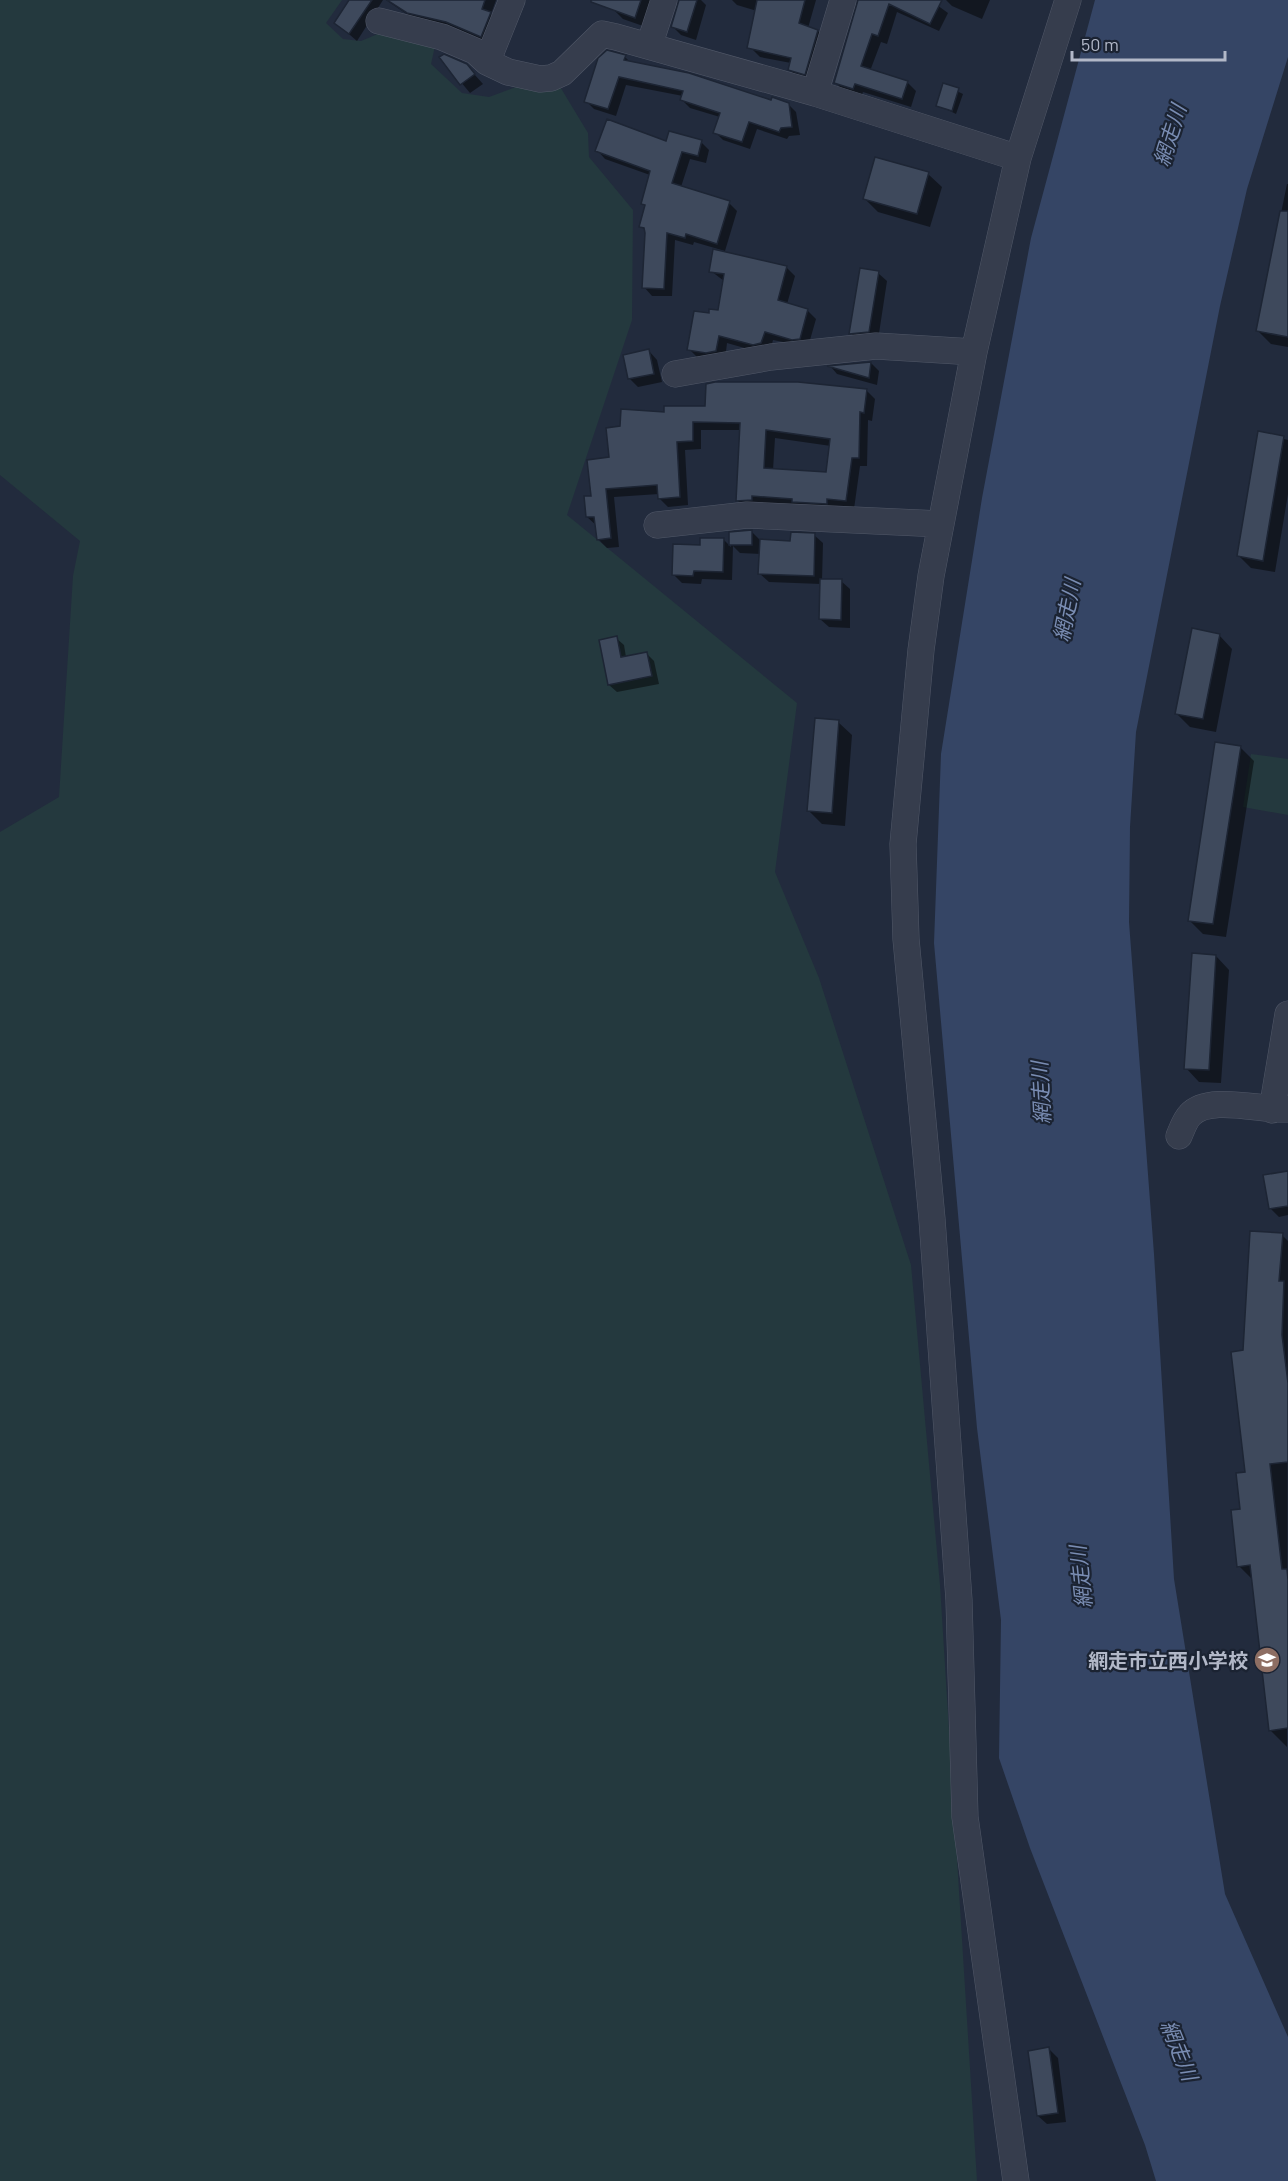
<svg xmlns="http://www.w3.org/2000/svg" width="1288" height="2181" viewBox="0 0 1288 2181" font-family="Barlow,'Noto Sans JP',sans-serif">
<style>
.green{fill:#24393e}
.water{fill:#354565}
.shadow{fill:#0007;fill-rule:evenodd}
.building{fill:#3e495c;stroke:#1d2534;stroke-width:1.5;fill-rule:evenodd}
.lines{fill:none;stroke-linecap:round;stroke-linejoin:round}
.minor-casing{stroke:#515868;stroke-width:27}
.minor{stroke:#363d4d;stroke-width:26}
.labels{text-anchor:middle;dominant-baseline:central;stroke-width:4.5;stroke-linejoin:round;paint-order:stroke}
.poi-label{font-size:20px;font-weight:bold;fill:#b2b8c8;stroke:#1b2332;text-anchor:end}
.water-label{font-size:21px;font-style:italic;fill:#798cb2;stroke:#1b2332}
</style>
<rect width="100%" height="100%" fill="#222b3d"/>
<path class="green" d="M0 0H342L326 23 343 39 361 41 385 31 435 46 431 64 462 93 489 97 521 85H559L588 133 589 157 633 210 632 320 567 515 797 703 775 872 819 978 911 1265 940 1585 977 2181H0V832L59 797 73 576 80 541 0 475Z
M1251 754 1288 759V815L1243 807Z"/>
<path class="water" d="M1095 0H1288V57L1247 189 1220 306 1136 732 1130 827 1129 922 1154 1254 1174 1579 1225 1894 1288 2037V2181H1156L1145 2145 1030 1848 999 1758 1001 1620 977 1428 934 943 941 754 982 498 1031 238Z"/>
<path class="shadow" d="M350 0H383L357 41 336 23Z
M386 0H496L491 14 499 22 490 45 417 21Z
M618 0H652L643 26 623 19 614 10Z
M680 0H701L706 5 696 40 681 35 673 27Z
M732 0H761L757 11 737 5Z
M776 0H816L808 28 818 31 826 39 813 82 798 78 789 69 791 63 760 57 752 49Z
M858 0H930L948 13 939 31 897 12 887 44 881 42 870 71 907 82 916 91 911 107 863 92 861 97 844 91 835 82Z
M946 0H990L982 19 952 6Z
M625 57 631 63 788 104 796 112 800 135 789 136 787 139 757 129 750 149 723 140 715 132 720 117 690 108 682 100 683 96 626 85 616 116 594 109 586 101Z
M441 58 466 65 483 84 470 93Z
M944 85 963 94 956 114 938 105Z
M701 142 709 150 706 163 690 159 681 187 729 203 737 211 725 251 694 242 693 245 675 240 672 296H652L644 287 647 232 641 226 646 207 643 203 650 175 605 159 597 150Z
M928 174 942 187 930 227 878 212 864 198Z
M1287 184H1288V347L1271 344 1257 330Z
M714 251 787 268 795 276 787 304 807 310 816 319 808 347 773 340 770 352 762 353 727 343 725 360 698 358 689 349 710 315 719 312 724 281 711 271Z
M878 273 887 281 878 340 859 342 851 333Z
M649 351 657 360 662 382 638 387 629 378Z
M871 363 879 371 877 385 837 374 831 367Z
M867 391 875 399 872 421 868 420 867 466H860L854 509H746L738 501 741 430H701V449L685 450 688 505 668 507 659 498V494L614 497 619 547 607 548 598 539 597 526 587 517 621 428 666 414 707 407ZM775 438 831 446 827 474 773 470Z
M1260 433 1288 440V494L1275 572 1251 568 1239 556Z
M752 532 761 541 792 543 814 535 823 543 822 580 841 581 850 589V628L829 627 820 619 821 584 769 582 760 574 761 554 740 553 733 546 732 580 702 579 701 584 682 583 673 574 701 547 724 540 731 547V533Z
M1219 635 1232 649 1216 732 1190 727 1176 713Z
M616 638 624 645 626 657 646 653 654 661 659 684 617 692 609 685Z
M838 722 852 735 845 826 822 824 809 811Z
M1240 747 1254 761 1226 937 1203 934 1189 920Z
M1216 956 1229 970 1221 1083 1199 1082 1186 1068Z
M1288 1172V1215L1279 1217 1270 1208Z
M1282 1235 1288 1241 1287 1747 1270 1730 1253 1580 1239 1566 1247 1473 1244 1352Z
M1049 2049 1058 2058 1066 2122 1047 2124 1038 2116Z"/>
<path class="building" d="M349 0H372L349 34 334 23Z
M387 0H485L482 9 491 12 481 37 446 22 407 13Z
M591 0H641L635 18 591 2Z
M679 0H697L687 32 671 27Z
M757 0H805L799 23 818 30 805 75 788 70 791 58 747 48Z
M858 0H942L930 24 889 4 878 36 872 34 861 66 908 81 902 99 855 84 853 89 834 83Z
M607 50 626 55 624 60 689 73 771 100 772 97 789 103 792 127 781 128 779 132 749 122 742 142 713 133 720 113 680 100 683 91 619 77 608 109 584 102 598 58Z
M444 54 467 64 475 74 460 85 439 57Z
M943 83 959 88 952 111 936 106Z
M607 119 666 141 669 131 702 140 698 156 682 152 672 183 730 201 717 244 686 234 685 238 667 233 664 289 642 288 645 233 644 228 639 227 645 205 641 204 650 171 595 151Z
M875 157 929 172 917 214 863 199Z
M1280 211H1288V337L1256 331Z
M713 249 787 266 778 300 808 309 800 339 792 340 765 332 761 343 753 345 719 336 716 351 706 353 687 350 694 311 709 313V309L718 310 724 274 709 272Z
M860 268 879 271 869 332 849 334Z
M649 349 654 374 628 379 623 355Z
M871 362 869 378 827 366Z
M715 382H798L867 389 864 413 860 412 859 458H852L846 501 827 499V504L792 502V499L752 496V500L736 501 740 423 693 422V441L677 442 680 497 658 499 657 485 606 489 611 538 597 540 594 517H586L584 496H591L587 460 609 457 606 428 620 426 621 409 664 412V406H705L706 384ZM766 430 830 439 826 472 764 468Z
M1258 431 1284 436 1263 561 1237 556Z
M752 530V545H729V532Z
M791 532 815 533 814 576 758 574 760 539 790 541Z
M700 538H724L723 572 694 571 693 576 672 575 673 544 700 545Z
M820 579H842L841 620 819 619Z
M1192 628 1220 634 1203 719 1175 714Z
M617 636 621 657 647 652 652 676 608 685 599 640Z
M815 718 839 720 832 813 807 811Z
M1215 742 1241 746 1213 924 1188 921Z
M1192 953 1216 955 1209 1070 1184 1069Z
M1288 1171V1206L1269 1209 1263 1175Z
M1250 1231 1283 1233 1279 1281H1284L1282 1335 1288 1383V1462L1270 1464 1282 1569H1287L1288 1580V1728L1269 1731 1250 1565 1237 1567 1231 1510 1240 1509 1236 1473 1245 1472 1231 1352 1243 1350Z
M1049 2047 1058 2113 1037 2116 1028 2051Z"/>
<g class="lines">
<defs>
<path id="minor" d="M379 21 442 37 475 51 487 62 508 72 540 79 551 78 562 73 602 34 616 37 815 93 1018 158
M649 46 664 0
M487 62 512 0
M815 93 843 0
M675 374 771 357 876 346 974 352
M657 525 747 515 941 524
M1272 1110 1288 1014
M1179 1136C1182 1129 1185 1120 1190 1115 1209 1094 1262 1111 1288 1109
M1016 2181 965 1817 959 1600 932 1219 906 939 903 844 921 650 931 576 974 352 1018 158 1068 0"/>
</defs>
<use href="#minor" class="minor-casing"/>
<use href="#minor" class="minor"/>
</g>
<defs>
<symbol id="school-disc" viewBox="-11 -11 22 22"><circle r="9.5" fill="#8d6e63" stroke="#1b2332"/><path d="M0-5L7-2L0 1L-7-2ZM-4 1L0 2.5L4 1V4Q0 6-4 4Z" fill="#fff"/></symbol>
</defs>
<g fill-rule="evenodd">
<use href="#school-disc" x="1252" y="1645" width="30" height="30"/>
</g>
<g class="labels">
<g class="poi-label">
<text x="1248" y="1660">網走市立西小学校</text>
</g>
<g class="water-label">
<text transform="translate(1169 135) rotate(-73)">網走川</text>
<text transform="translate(1066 610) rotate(-79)">網走川</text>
<text transform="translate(1040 1093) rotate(-93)">網走川</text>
<text transform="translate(1080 1577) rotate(-96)">網走川</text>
<text transform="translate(1180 2050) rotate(68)">網走川</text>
</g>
</g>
<path d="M1072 51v9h153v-9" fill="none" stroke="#b2b8c8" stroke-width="3"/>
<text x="1081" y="51" font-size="18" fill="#b2b8c8" stroke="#1b2332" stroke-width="4.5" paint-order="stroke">50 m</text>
</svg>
